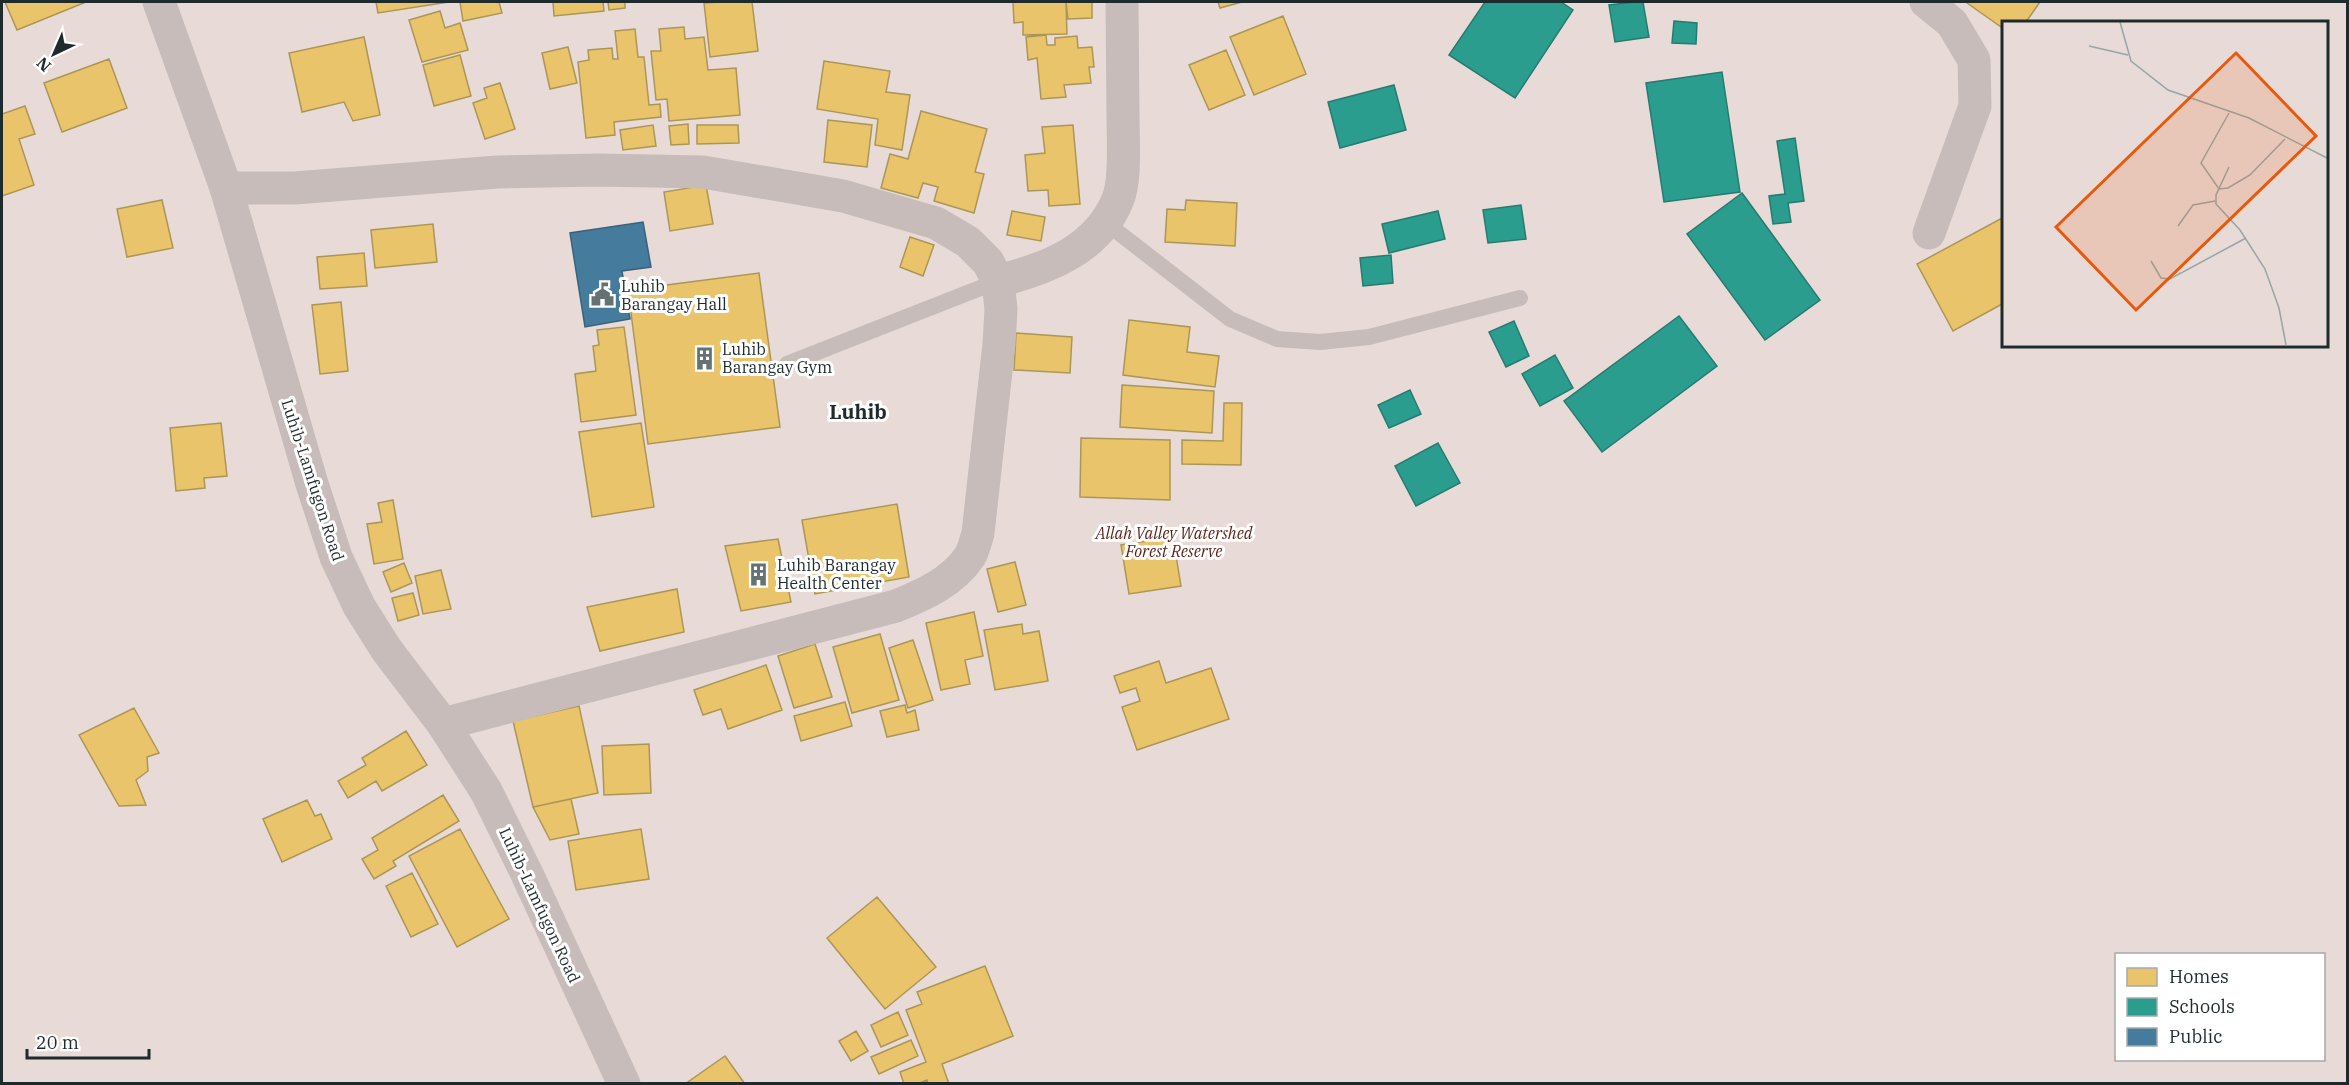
<svg xmlns="http://www.w3.org/2000/svg" width="2349" height="1085" viewBox="0 0 2349 1085" font-family="'IBM Plex Serif',serif">
<style>
.green{fill:#e8dbd7;fill-rule:evenodd}
.homes{fill:#e9c46a;stroke:#ac9657;stroke-width:1.5}
.schools{fill:#2a9d8f;stroke:#267b71;stroke-width:1.5}
.public{fill:#457b9d;stroke:#39637b;stroke-width:1.5}
.lines{fill:none;stroke-linecap:round;stroke-linejoin:round}
.service{stroke:#c7bcba;stroke-width:16}
.minor{stroke:#c7bcba;stroke-width:33}
.tertiary{stroke:#c7bcba;stroke-width:33}
.labels{text-anchor:middle;dominant-baseline:central;stroke-width:6;stroke-linejoin:round;paint-order:stroke}
.poi-label{font-size:16px;fill:#1e2b2c;stroke:#fff;text-anchor:start}
.street-label{font-size:16px;fill:#1e2b2c;stroke:#fff}
.park-label{font-size:16px;font-style:italic;fill:#5b1f15;stroke:#fff}
.quarter-label{font-size:20px;font-weight:bold;fill:#1e2b2c;stroke:#fff}
.inset-road{fill:none;stroke:#96a5a6;stroke-width:1.5}
.view{fill:#e8590c;fill-opacity:0.15;stroke:#e8590c;stroke-width:3}
.inset-edge{fill:none;stroke:#1e2b2c;stroke-width:3}
</style>
<rect width="100%" height="100%" fill="#e6f6f7"/>
<path class="green" d="M2 2H2347V1083L2 1084ZM2004 22H2326V345H2004ZM2116 954H2324V1060H2116Z"/>
<path class="homes" d="M5 2H86L17 30Z
M376 2H449L378 13Z
M460 2H499L502 13 463 21Z
M553 2H603L604 11 554 16Z
M608 2H625V8L609 10Z
M719 2H752L758 51 710 57 704 3Z
M1013 2H1066L1067 34 1023 35V22L1014 23Z
M1066 2H1092V18L1068 19Z
M1218 2H1242L1220 8Z
M1968 2H2040L2026 22H2004V29L1967 3Z
M440 11 445 28 460 23 468 50 422 62 409 20Z
M1283 16 1306 74 1254 95 1230 37Z
M684 27 685 39 704 37 708 70 736 68 740 115 669 121 667 99 656 100 651 51H661L659 29Z
M635 29 638 57H644L649 105 660 104 661 117 614 122 615 135 586 138 578 62 589 60 588 50 612 48 613 59H618L615 31Z
M1046 35 1047 45H1055V38L1077 36 1078 48 1092 47 1094 67H1089L1091 83 1064 85 1066 97 1041 99 1037 58 1028 60 1026 37Z
M364 37 380 115 353 121 344 102 302 112 289 53Z
M568 47 577 83 550 89 542 53Z
M1226 50 1245 95 1209 110 1189 65Z
M460 55 471 96 434 106 423 65Z
M109 59 127 108 62 132 44 83Z
M824 61 890 71 886 92 910 95 902 150 875 145 878 119 817 109Z
M500 83 515 129 485 139 473 103 487 98 484 88Z
M25 106 35 134 19 139 34 185 2 196V114Z
M921 111 987 129 975 172 984 174 974 213 934 201 938 187 923 183 918 198 881 188 890 154 908 159Z
M828 120 872 125 867 167 824 162Z
M688 124 689 144 671 145 669 126Z
M653 125 656 146 623 150 620 130Z
M697 125H738L739 143 697 144Z
M1073 125 1080 204 1049 206 1048 190 1028 191 1025 155 1045 153 1042 127Z
M706 185 713 224 670 231 664 192Z
M162 200 173 248 127 257 117 209Z
M1186 200 1237 203 1235 246 1165 242 1167 209 1185 210Z
M1012 211 1045 217 1041 241 1007 235Z
M2004 217V303L1953 331 1917 264Z
M433 224 437 262 375 268 371 230Z
M910 237 934 245 923 276 900 267Z
M364 253 367 286 320 289 317 257Z
M759 273 780 427 648 444 628 290Z
M341 302 348 371 320 374 312 305Z
M1129 320 1190 327 1187 352 1219 356 1215 387 1123 375Z
M624 327 636 415 581 422 575 374 596 371 593 346 599 345 597 330Z
M1016 333 1072 337 1070 373 1014 370Z
M1122 385 1214 391 1212 433 1120 427Z
M1224 403H1242L1241 465 1182 464V440L1223 441Z
M221 423 227 476 204 478 205 488 176 491 170 428Z
M641 423 654 507 592 517 579 432Z
M1081 438 1170 440V500L1080 497Z
M393 500 403 559 374 564 367 524 382 522 378 503Z
M897 504 909 577 815 594 802 520Z
M1173 537 1181 586 1129 594 1121 545Z
M778 539 791 602 741 611 725 546Z
M1015 562 1026 605 998 612 987 569Z
M404 563 412 583 391 592 383 572Z
M441 570 451 609 423 614 415 576Z
M677 589 684 632 600 651 587 607Z
M413 593 419 615 398 621 392 598Z
M974 612 983 656 965 660 970 684 941 690 926 623Z
M1022 624 1023 634 1039 631 1048 681 995 690 984 630Z
M880 634 899 700 852 713 833 647Z
M913 640 933 700 908 708 889 648Z
M815 644 832 697 794 708 778 656Z
M1159 661 1166 683 1211 668 1229 719 1137 750 1122 707 1140 701 1136 688 1120 693 1114 676Z
M766 665 782 710 728 729 721 709 703 715 694 690Z
M845 702 852 726 801 741 794 716Z
M905 705 907 713 915 710 919 730 887 737 880 711Z
M579 706 598 793 533 807 513 721Z
M134 708 159 753 147 757 148 771 136 780 146 805 119 806 79 735Z
M406 731 427 765 382 791 376 781 348 798 338 781 366 765 362 758Z
M649 744 651 793 604 795 602 746Z
M443 795 459 821 393 861 396 866 374 879 362 859 378 850 372 838Z
M571 799 579 834 550 840 533 807Z
M307 800 315 816 321 814 332 839 282 862 263 819Z
M460 829 509 919 457 947 409 856Z
M641 829 649 879 576 890 568 841Z
M412 873 438 924 411 937 386 886Z
M877 897 936 967 885 1009 827 938Z
M985 966 1013 1036 942 1064 949 1084H928L927 1080 917 1084H904L900 1072 926 1062 906 1010 922 1004 917 992Z
M898 1012 908 1035 881 1047 871 1025Z
M856 1031 868 1051 851 1061 839 1041Z
M911 1040 918 1056 879 1074 871 1057Z
M725 1056 745 1084H685Z"/>
<path class="schools" d="M1485 2H1561L1573 10 1515 98 1449 55Z
M1635 2H1643L1649 37 1615 42 1609 5Z
M1674 21 1697 23 1696 44 1672 43Z
M1722 72 1740 192 1664 202 1646 83Z
M1394 85 1406 130 1340 148 1328 102Z
M1795 138 1804 201 1788 203 1791 222 1773 224 1769 196 1785 194 1777 141Z
M1742 193 1820 300 1765 340 1687 234Z
M1521 205 1526 239 1488 243 1483 210Z
M1438 211 1445 239 1389 253 1382 224Z
M1391 255 1393 283 1363 286 1360 258Z
M1679 316 1717 366 1602 452 1564 401Z
M1514 321 1529 356 1506 367 1489 332Z
M1555 355 1573 388 1540 406 1522 374Z
M1410 390 1421 414 1389 428 1378 405Z
M1438 443 1460 483 1416 506 1395 466Z"/>
<path class="public" d="M643 222 651 267 622 271 630 319 585 327 570 233Z"/>
<g class="lines">
<path class="service" d="M1105 222 1230 319 1277 339 1320 342 1369 337 1520 298
M787 364 998 281"/>
<path class="minor" d="M1926 2 1952 23 1974 60 1975 106 1929 233
M226 188H295L497 172 599 170 703 172 843 196 936 223 968 242 988 262 998 281 1001 309 999 344 978 533C976 540 974 549 970 556 953 582 923 595 896 606L443 724
M998 281C1046 269 1098 250 1118 199 1126 180 1123 138 1123 117 1123 78 1122 40 1122 2"/>
<path class="tertiary" d="M159 2 226 188 312 484 336 557 359 606 386 649 443 724 486 791 527 874 624 1084"/>
</g>
<defs>
<symbol id="civic-bare" viewBox="-9 -9 18 18"><path d="M-.6-6.5H3V-4.5H.6V-3L4-1V1h2V6H-6V1h2V-1L-.6-3ZM-1.2 2.5V6h2.4V2.5Z" fill="#647273" stroke="#fff" stroke-width="2.5" paint-order="stroke"/></symbol>
<symbol id="building-bare" viewBox="-9 -9 18 18"><path d="M-4-6H4V6H1V3H-1V6H-4ZM-2.5-4.3h1.7v1.8h-1.7ZM.8-4.3h1.7v1.8H.8ZM-2.5-1h1.7V.8h-1.7ZM.8-1h1.7V.8H.8Z" fill="#647273" stroke="#fff" stroke-width="2.5" paint-order="stroke"/></symbol>
</defs>
<g fill-rule="evenodd">
<use href="#civic-bare" x="586" y="278" width="33" height="33"/>
<use href="#building-bare" x="688" y="342" width="33" height="33"/>
<use href="#building-bare" x="742" y="558" width="33" height="33"/>
</g>
<g class="labels">
<g class="poi-label">
<text x="621" y="286">Luhib<tspan x="621" dy="18">Barangay Hall</tspan></text>
<text x="722" y="349">Luhib<tspan x="722" dy="18">Barangay Gym</tspan></text>
<text x="777" y="565">Luhib Barangay<tspan x="777" dy="18">Health Center</tspan></text>
</g>
<g class="street-label">
<text transform="translate(313 480) rotate(72)">Luhib-Lamfugon Road</text>
<text transform="translate(540 905) rotate(65)">Luhib-Lamfugon Road</text>
</g>
<g class="park-label">
<text x="1174" y="533">Allah Valley Watershed<tspan x="1174" dy="18">Forest Reserve</tspan></text>
</g>
<g class="quarter-label">
<text x="858" y="411">Luhib</text>
</g>
</g>
<g transform="translate(2002 21)">
<rect width="326" height="326" fill="#e6f6f7"/>
<path d="M0 1H325V324H0Z" fill="#e8dbd7"/>
<path class="inset-road" d="M118 1 129 40 166 69 247 97 325 137M87 25 126 34M227 92 199 142 217 168 226 167 248 154 283 118M227 146 214 174V183L238 209 263 248 277 287 284 324M176 205 191 184 213 180M149 240 159 257 168 258 244 217"/>
<path class="view" d="M234 32 314 115 134 289 54 206Z"/>
<rect width="326" height="326" class="inset-edge"/>
</g>
<rect width="2349" height="1085" fill="none" stroke="#1e2b2c" stroke-width="6"/>
<rect x="2115" y="953" width="210" height="108" fill="#ffffff" stroke="#a5aaab" stroke-width="1.5"/>
<rect x="2127" y="968" width="30" height="18" fill="#e9c46a" stroke="#a5aaab" stroke-width="1.5"/>
<text x="2169" y="983" font-size="18" fill="#1e2b2c">Homes</text>
<rect x="2127" y="998" width="30" height="18" fill="#2a9d8f" stroke="#a5aaab" stroke-width="1.5"/>
<text x="2169" y="1013" font-size="18" fill="#1e2b2c">Schools</text>
<rect x="2127" y="1028" width="30" height="18" fill="#457b9d" stroke="#a5aaab" stroke-width="1.5"/>
<text x="2169" y="1043" font-size="18" fill="#1e2b2c">Public</text>
<g transform="translate(54 54) rotate(224)" stroke="#ffffff" stroke-width="4.5" paint-order="stroke">
<path d="M0-4.5L10 22L0 15L-10 22Z" fill="#1e2b2c"/>
<text y="-9" font-size="16" font-weight="bold" text-anchor="middle" fill="#1e2b2c">N</text>
</g>
<path d="M27 1049v9h122v-9" fill="none" stroke="#1e2b2c" stroke-width="3"/>
<text x="36" y="1049" font-size="18" fill="#1e2b2c" stroke="#ffffff" stroke-width="4.5" paint-order="stroke">20 m</text>
</svg>
